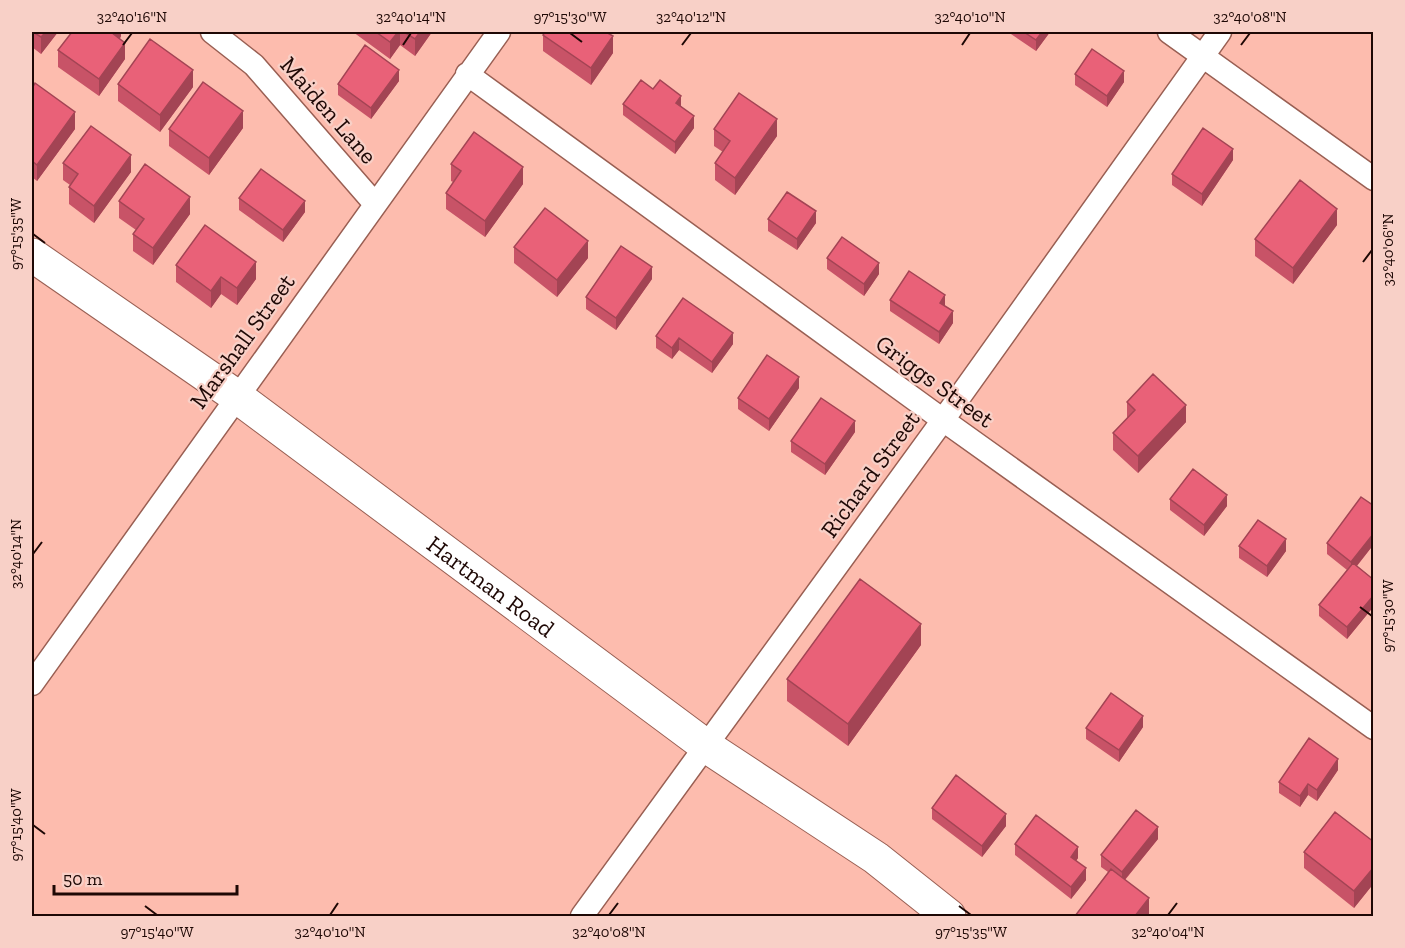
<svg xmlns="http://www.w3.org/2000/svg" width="1405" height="948" viewBox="0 0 1405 948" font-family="'Zilla Slab',serif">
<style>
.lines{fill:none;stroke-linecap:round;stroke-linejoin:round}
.street-casing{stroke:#995f53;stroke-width:25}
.secondary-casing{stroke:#995f53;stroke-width:35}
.street{stroke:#fff;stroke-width:22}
.secondary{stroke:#fff;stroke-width:33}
.wall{fill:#c85367}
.shaded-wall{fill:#a34454}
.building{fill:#e96178;stroke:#a34454;stroke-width:1.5}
.ticks{fill:none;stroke:#1e0805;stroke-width:2}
.labels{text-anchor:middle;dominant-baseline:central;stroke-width:4.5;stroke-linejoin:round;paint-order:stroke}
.street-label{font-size:24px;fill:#1e0805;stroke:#f8d0c7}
.neatline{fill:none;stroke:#1e0805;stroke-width:2}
.ticks-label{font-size:15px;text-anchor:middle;fill:#1e0805}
</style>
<rect width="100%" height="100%" fill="#fdbcae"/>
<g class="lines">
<defs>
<path id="street" d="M212 32 254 65 375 204
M1169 32 1374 179
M467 74 943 420 1374 728
M32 684 499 32
M582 916 943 420 1220 32"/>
<g id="secondary">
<path id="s1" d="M32 255 236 396 706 746 876 858 949 916"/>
</g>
</defs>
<use href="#street" class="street-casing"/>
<use href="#secondary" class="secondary-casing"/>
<use href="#street" class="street"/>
<use href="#secondary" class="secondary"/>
</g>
<path class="wall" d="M32 32H58L41 54 32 47Z
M121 32V36L120 39 125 59 99 96 58 67V50Z
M353 32H432L415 56 400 45 390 59Z
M1008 32H1050L1036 51Z
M543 35 613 53 591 85 543 51Z
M1075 74 1124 82 1107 107 1075 85Z
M399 81 371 119 338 95V84Z
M118 84 193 87 160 132 118 101Z
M32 88 75 129 37 181 32 177Z
M653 89 681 106 694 128 675 154 623 115V104Z
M243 128 209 175 169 146V129Z
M714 129 777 136 735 195 715 180V163L723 152 714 146Z
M1233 160 1202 206 1172 185V174Z
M63 163 131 172 94 223 69 204V187L70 185 63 180Z
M451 164 523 184 485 237 446 209V193L453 182 451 181Z
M239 198 305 212 283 242 239 210Z
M119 201 190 214 153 265 133 251V234L136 230 119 218Z
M768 219 816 223 797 250 768 231Z
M1337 225 1293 284 1255 256V239Z
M514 247 588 258 557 297 514 263Z
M827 258 879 274 864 296 827 269Z
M176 265 256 279 237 305 221 294 211 308 176 282Z
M652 279 616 330 586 309V297Z
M890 300 945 306 953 323 939 344 890 311Z
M656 336 733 344 712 373 679 350 672 359 656 348Z
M799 388 769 431 738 409V398Z
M1127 402 1186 422 1138 473 1113 450V433L1127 419Z
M855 432 825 475 791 452V441Z
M1170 499 1227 506 1204 536 1170 510Z
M1374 506V544L1357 566 1374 580V606L1347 639 1319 616V605L1347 570 1327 554V543Z
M1239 546 1286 551 1267 577 1239 558Z
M921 645 848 746 787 701V679Z
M1143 727 1119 762 1086 739V728Z
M1338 770 1317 801 1308 795 1300 807 1279 793V782Z
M932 808 1006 826 982 857 932 819Z
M1158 839 1125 880 1149 915 1148 916H1075L1108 872 1101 867V855Z
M1374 842V883L1354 908 1304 868V852Z
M1015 844 1078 858 1076 861 1086 880 1071 899 1015 855Z"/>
<path class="shaded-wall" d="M46 32H58L41 54V37Z
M112 32H121V36L112 50Z
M398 32H400V45L390 59V42Z
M420 32H432L415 56V39Z
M1042 32H1050L1036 51V40Z
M613 36V53L591 85V68Z
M125 43V59L99 96V79Z
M193 70V87L160 132V115Z
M399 70V81L371 119V108Z
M1124 71V82L1107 107V96Z
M681 96V108L676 103Z
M243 111V128L209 175V158Z
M75 112V129L37 181V165Z
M694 116V128L675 154V142Z
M777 119V136L735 195V178Z
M1233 149V160L1202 206V194Z
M131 155V172L94 223V206Z
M523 167V184L485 237V221Z
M190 197V214L153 265V248Z
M305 201V212L283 242V230Z
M1337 209V225L1293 284V268Z
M816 211V223L797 250V239Z
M588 241V258L557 297V280Z
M256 262V279L237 305V288Z
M879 263V274L864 296V284Z
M652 267V279L616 330V318Z
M221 277V294L211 308V291Z
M945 295V306L940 303Z
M953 311V323L939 344V332Z
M733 333V344L712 373V362Z
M679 338V350L672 359V348Z
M799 377V388L769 431V419Z
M1186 405V422L1138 473V456Z
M855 421V432L825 475V464Z
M1227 495V506L1204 536V525Z
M1374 533V544L1351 573V562Z
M1286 539V551L1267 577V566Z
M1374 595V606L1347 639V627Z
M921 624V645L848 746V724Z
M1143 716V727L1119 762V750Z
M1338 759V770L1317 801V790Z
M1308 784V795L1300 807V796Z
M1006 814V826L982 857V846Z
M1158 827V839L1122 883V872Z
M1078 847V858L1071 868V857Z
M1374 867V883L1354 908V891Z
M1086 868V880L1071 899V887Z
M1149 898V915L1148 916H1135Z"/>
<path class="building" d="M33 32H46L41 37Z
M72 32H112V33L125 43 99 79 58 50Z
M376 32H398L390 42Z
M404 32H420L415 39Z
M545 32H606L613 36 591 68 543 35Z
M1024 32H1042L1036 40Z
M150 39 193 70 160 115 118 84Z
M365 45 399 70 371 108 338 84Z
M1092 49 1124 71 1107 96 1075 74Z
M641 80 653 89 660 80 681 96 676 103 694 116 675 142 623 104Z
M203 82 243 111 209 158 169 129Z
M35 83 75 112 37 165 32 161V88Z
M739 93 777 119 735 178 715 163 730 141 714 129Z
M91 126 131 155 94 206 69 187 78 174 63 163Z
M1203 128 1233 149 1202 194 1172 174Z
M474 132 523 167 485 221 446 193 461 171 451 164Z
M145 164 190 197 153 248 133 234 144 219 119 201Z
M261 169 305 201 283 230 239 198Z
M1300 180 1337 209 1293 268 1255 239Z
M787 192 816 211 797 239 768 219Z
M545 208 588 241 557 280 514 247Z
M205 225 256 262 237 288 221 277 211 291 176 265Z
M842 237 879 263 864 284 827 258Z
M621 246 652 267 616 318 586 297Z
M909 271 945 295 940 303 953 311 939 332 890 300Z
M683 298 733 333 712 362 679 338 672 348 656 336Z
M767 355 799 377 769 419 738 398Z
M1153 374 1186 405 1138 456 1113 433 1135 410 1127 402Z
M821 398 855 421 825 464 791 441Z
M1193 469 1227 495 1204 525 1170 499Z
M1361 497 1374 506V533L1351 562 1327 543Z
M1258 520 1286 539 1267 566 1239 546Z
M1353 563 1374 580V595L1347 627 1319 605Z
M860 579 921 624 848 724 787 679Z
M1111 693 1143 716 1119 750 1086 728Z
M1309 738 1338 759 1317 790 1308 784 1300 796 1279 782Z
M956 775 1006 814 982 846 932 808Z
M1136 810 1158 827 1122 872 1101 855Z
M1335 812 1374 842V867L1354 891 1304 852Z
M1036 815 1078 847 1071 857 1086 868 1071 887 1015 844Z
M1111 869 1149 898 1135 916H1075Z"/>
<path class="ticks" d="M570 33 582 42M123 45 132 33M403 45 411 33M682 45 691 33M962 45 970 33M1241 45 1250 33M33 234 45 243M1363 262 1372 250M33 554 42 542M1360 607 1372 616M33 825 45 834M145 906 157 915M959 906 971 915M330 915 338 903M609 915 618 903M1168 915 1177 903"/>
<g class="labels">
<g class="street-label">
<text transform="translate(329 110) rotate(49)">Maiden Lane</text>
<text transform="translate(242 341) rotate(-54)">Marshall Street</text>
<text transform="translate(935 381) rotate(36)">Griggs Street</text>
<text transform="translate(870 474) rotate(-54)">Richard Street</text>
<text stroke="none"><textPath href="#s1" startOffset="566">Hartman Road</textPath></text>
</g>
</g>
<rect width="1405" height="948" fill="none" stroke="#f8d0c7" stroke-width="66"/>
<path d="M54 885v9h183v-9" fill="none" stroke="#1e0805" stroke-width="3"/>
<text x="63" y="885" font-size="18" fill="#1e0805" stroke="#f8d0c7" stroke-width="4.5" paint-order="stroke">50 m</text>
<rect x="33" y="33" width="1339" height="882" class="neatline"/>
<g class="ticks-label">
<text x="132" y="22">32°40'16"N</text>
<text x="411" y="22">32°40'14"N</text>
<text x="570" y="22">97°15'30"W</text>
<text x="691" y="22">32°40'12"N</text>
<text x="970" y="22">32°40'10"N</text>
<text x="1250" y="22">32°40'08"N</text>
<text transform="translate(16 234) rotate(-90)" y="5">97°15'35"W</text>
<text transform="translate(1388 250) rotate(-90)" y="5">32°40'06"N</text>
<text transform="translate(16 554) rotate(-90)" y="5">32°40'14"N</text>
<text transform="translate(1388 616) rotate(-90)" y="5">97°15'30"W</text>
<text transform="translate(16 825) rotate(-90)" y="5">97°15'40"W</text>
<text x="157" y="937">97°15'40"W</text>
<text x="330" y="937">32°40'10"N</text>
<text x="609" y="937">32°40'08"N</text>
<text x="971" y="937">97°15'35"W</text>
<text x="1168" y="937">32°40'04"N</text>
</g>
</svg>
